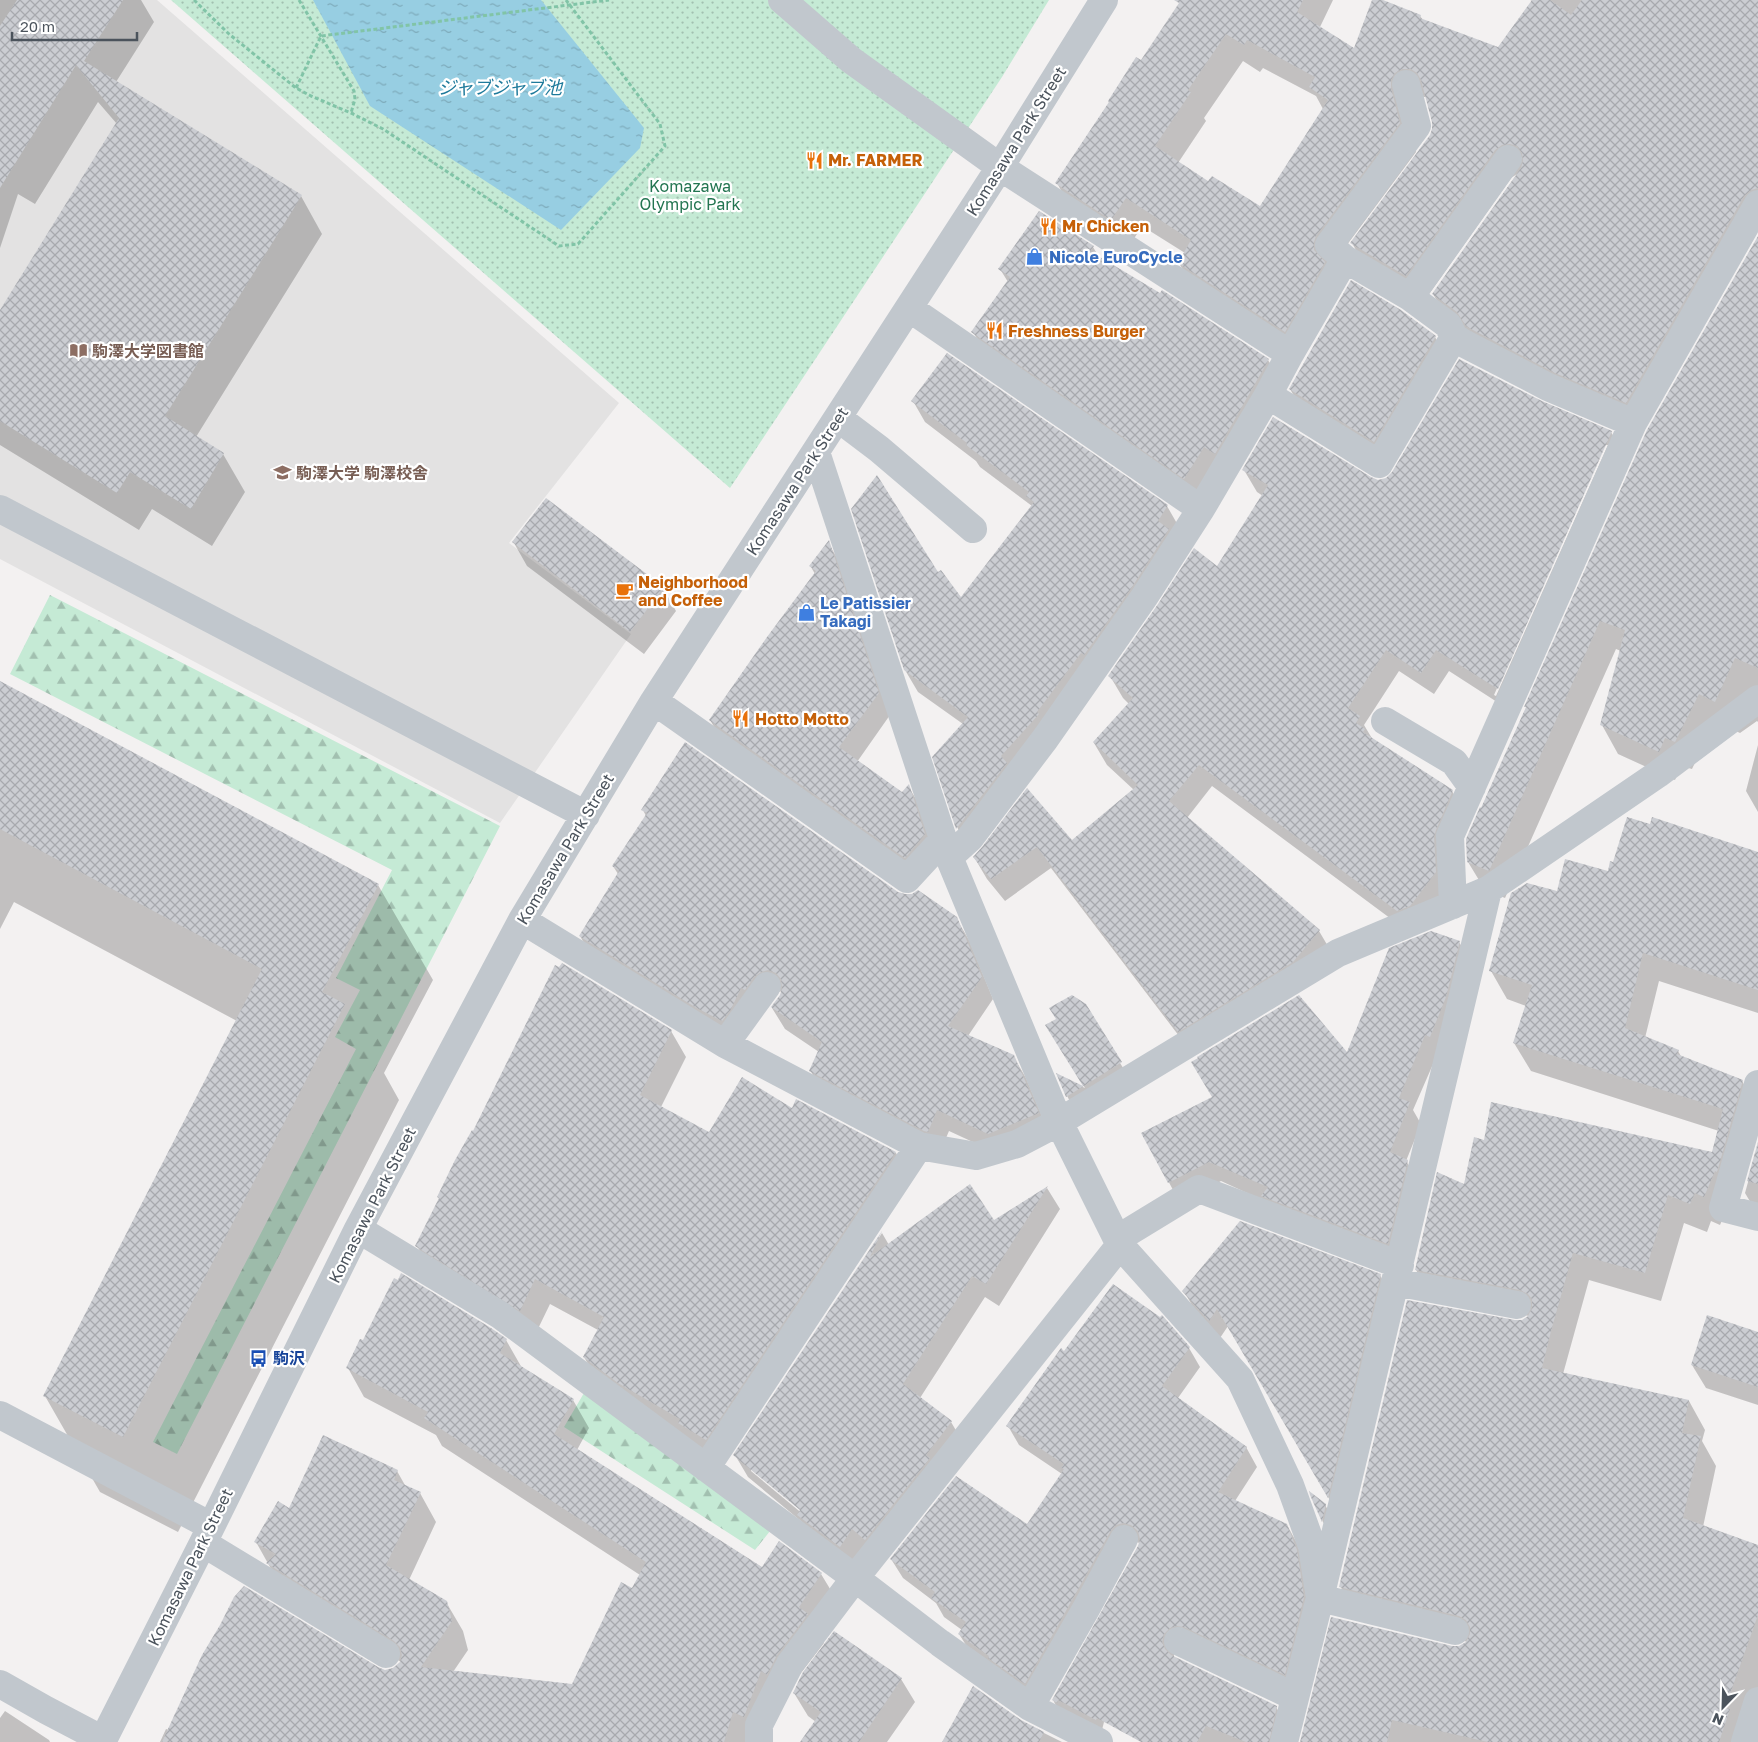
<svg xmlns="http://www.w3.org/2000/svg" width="1758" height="1742" viewBox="0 0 1758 1742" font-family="'Golos Text','Noto Sans JP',sans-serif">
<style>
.education{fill:#e3e2e2}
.forest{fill:url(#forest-firs)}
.park{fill:url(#park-dots)}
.water{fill:url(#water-ripples)}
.shadow{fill:#0003;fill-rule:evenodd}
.building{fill:url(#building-cross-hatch);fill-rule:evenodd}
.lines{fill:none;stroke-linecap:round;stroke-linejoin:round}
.path{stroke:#81c4a7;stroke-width:3;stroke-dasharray:4 2.5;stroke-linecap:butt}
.minor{stroke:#c1c7cd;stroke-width:28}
.labels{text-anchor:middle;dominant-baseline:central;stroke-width:4.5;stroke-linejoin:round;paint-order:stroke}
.street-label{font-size:16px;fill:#4b535c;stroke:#fff}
.food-label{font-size:16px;font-weight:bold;fill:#c56008;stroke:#fff;text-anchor:start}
.park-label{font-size:16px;fill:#237551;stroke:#fff}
.shop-label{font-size:16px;font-weight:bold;fill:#366cbe;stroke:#fff;text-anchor:start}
.education-label{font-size:16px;font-weight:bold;fill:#785e54;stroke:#fff;text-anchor:start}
.transit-label{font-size:16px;font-weight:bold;fill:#164399;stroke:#fff;text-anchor:start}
.water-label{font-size:18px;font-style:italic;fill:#1e7a9b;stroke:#fff}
</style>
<defs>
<pattern id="forest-firs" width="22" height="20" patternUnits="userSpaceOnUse" patternTransform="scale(1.25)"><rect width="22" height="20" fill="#c5ead5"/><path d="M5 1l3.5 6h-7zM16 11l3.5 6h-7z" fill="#a2c0b0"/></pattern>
<pattern id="park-dots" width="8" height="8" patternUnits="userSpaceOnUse" patternTransform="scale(1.25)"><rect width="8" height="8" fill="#c5ead5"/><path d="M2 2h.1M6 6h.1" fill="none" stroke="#a2c0b0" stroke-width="1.8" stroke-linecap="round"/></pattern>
<pattern id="water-ripples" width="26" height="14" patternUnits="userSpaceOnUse" patternTransform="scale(1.25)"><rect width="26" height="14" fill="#97cee2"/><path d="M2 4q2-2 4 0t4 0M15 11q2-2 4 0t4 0" fill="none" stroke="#7daaba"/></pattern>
<pattern id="building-cross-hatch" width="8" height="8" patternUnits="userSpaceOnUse" patternTransform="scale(1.25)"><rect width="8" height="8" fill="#cbcdd2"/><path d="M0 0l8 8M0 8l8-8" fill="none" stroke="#a7a9ae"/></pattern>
</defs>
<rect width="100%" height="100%" fill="#f3f1f1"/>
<path class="education" d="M0 0H157L619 403 509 543 631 634 500 823 0 559Z"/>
<path class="forest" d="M50 595 500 826 177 1454 153 1442 356 1049 335 1037 360 990 336 978 392 870 10 674Z
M584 1393 770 1531 755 1550 564 1427Z"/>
<path class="park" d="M171 0H1049L1002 77 730 488Z"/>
<path class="water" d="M313 0H541L644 128 640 148 561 230 370 106Z"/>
<path class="shadow" d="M0 0H141L154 22 116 82 301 196 322 234 196 437 223 454 245 492 212 546 152 509 139 530 0 445V312L117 124 98 102 35 204 18 194 0 248Z
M1183 0H1333L1320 27 1354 50 1373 0H1380L1420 16 1423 20 1498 48 1533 1 1530 0H1758V203L1643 431 1450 322 1433 294 1517 174 1511 178 1422 304 1368 271 1352 243 1431 136 1433 130V122L1427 97H1419L1407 117 1416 152 1332 265 1301 360 1195 291 1179 263 1185 253 1142 226 1128 248 1073 212 1057 183ZM1243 61 1260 72 1263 68 1316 96 1323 109 1260 208 1209 183 1178 163 1206 121 1204 118Z
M1758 238V722L1757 721 1740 733 1715 721 1692 769 1681 766 1675 780 1618 754 1602 725 1621 651 1616 649 1505 898 1485 890 1468 862 1482 810Z
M1093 247 1099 257 1160 294 1162 292 1268 360 1278 377 1194 495 983 349 973 332 1008 282 1000 269Z
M1435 337 1447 358 1386 462 1302 410 1290 389Z
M913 401 1167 506 1179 527 969 849 958 829 934 757 963 724 918 692 905 670 938 574 961 599 1032 506 980 467 976 461 925 422Z
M1541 402 1611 432 1624 455 1511 711 1449 671 1434 694 1399 671 1364 725 1373 740 1452 791 1465 813 1448 895 1410 933 1212 786 1187 818 1319 931 1332 953 1192 1053 1051 868 1005 901 987 879 974 857 983 848 1072 842 1134 790 1107 765 1094 743 1129 704 1123 698 1110 676 1218 567 1263 496 1257 492 1244 470 1370 478 1378 481 1387 479ZM1605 445H1608L1496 696 1494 695Z
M514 543 663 588 676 611 644 654 527 566Z
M828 543 841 564 890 715 857 762 902 793 908 786 921 807 937 856 918 879 723 742 710 720 815 574 811 567Z
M0 682 378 885 433 980 384 1073 399 1100 178 1532 100 1492 45 1396 237 1021 14 902 0 929Z
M1758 745V812L1746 791Z
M643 810 897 893 956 918 969 940 993 999 968 1036 1013 1056 1026 1078 1050 1135 1001 1155 949 1131 940 1152 823 1092 810 1070 819 1052 785 1029 772 1008 783 991 773 993 735 1042 592 957 580 936 618 874 613 866 646 816Z
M1758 853V1013L1659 981 1645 1038 1678 1051 1682 1058 1742 1081 1758 1109 1727 1209 1720 1225 1711 1221 1707 1232 1684 1223 1661 1301 1589 1280 1563 1374 1689 1401 1705 1430 1702 1441 1716 1466 1703 1527 1758 1546V1728L1754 1742H1301L1452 1647H1459L1468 1642 1357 1615 1340 1586 1515 1322 1522 1321 1529 1316 1432 1298 1416 1270 1465 1186 1485 1141 1713 1153 1719 1131 1531 1071 1514 1043 1526 1006 1507 999 1491 971 1558 892 1609 872Z
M1459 942 1471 962 1437 1055 1413 1110 1421 1124 1406 1161 1419 1181 1399 1263 1221 1181 1180 1203 1143 1134 1347 1054Z
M1085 1005 1134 1086 1080 1119 1067 1096 1058 1076 1085 1088 1060 1048Z
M671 1031 686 1057 661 1107 709 1134 792 1109 796 1101 896 1153 910 1178 721 1465 599 1383 584 1357 598 1330 550 1304 535 1335 432 1271 417 1246 440 1200 438 1197Z
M1758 1146V1215L1745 1193Z
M1047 1188 1060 1209 999 1306 985 1297 920 1398 951 1422 964 1444 853 1568 802 1522 748 1477 735 1455 882 1233 889 1245 994 1222ZM751 1468 806 1513 804 1515 751 1471Z
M1380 1275 1390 1294 1338 1514 1228 1326 1220 1338 1194 1309 1184 1291Z
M1758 1333V1405L1706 1388 1692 1365Z
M506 1340 522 1368 573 1400 589 1428 577 1450 763 1568 821 1574 838 1602 818 1632 824 1643 748 1742H160L166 1729 169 1730 378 1669 386 1671 395 1669 401 1662 284 1592 256 1542 290 1510 397 1471 406 1487 420 1493 436 1522 409 1580 446 1602 463 1631 468 1650 453 1672 572 1686 640 1575 442 1446 436 1435 364 1397 348 1368Z
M1189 1348 1200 1367 1178 1398 1246 1447 1257 1467 1235 1501 1287 1525 1298 1545 1314 1617 1295 1693 1174 1654V1658L1276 1707 1287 1726 1283 1742H1182L1104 1722 1100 1738 1064 1720 1053 1700 1140 1543 1135 1542 1036 1703 971 1653 959 1634 962 1630 944 1617 936 1603 903 1578 891 1559 1027 1526 1062 1474 1019 1445 1008 1426 1064 1353Z
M1311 1495 1325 1505 1339 1528 1335 1543 1323 1522Z
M834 1633 901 1679 915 1702 887 1742H803L816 1722 808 1716 794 1693Z
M5 1711 49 1740 50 1742H0V1718Z
M1022 1722 1062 1742H944Z"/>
<path class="building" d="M17 0H123L84 61 302 195 165 416 224 453 191 509 130 472 117 493 0 421V310L119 118 76 65 0 188V26Z
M1174 0H1303L1297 12 1354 48 1372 0H1383L1421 15 1420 18 1498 47 1532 0H1550L1571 15 1582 0H1758V188L1751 190 1744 196 1626 403 1555 373 1473 330 1466 326 1457 312 1432 294 1521 168 1523 161 1522 153 1517 146 1510 144 1502 145 1495 150 1406 276 1350 243 1430 135 1432 129V122L1421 80 1417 73 1411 69H1402L1395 73 1391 80V88L1400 123 1316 236 1314 242V250L1325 262 1285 332 1178 263 1191 240 1126 198 1111 220 1055 183 1109 102 1108 101 1136 57 1141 60 1179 3ZM1226 34 1244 45 1247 40 1315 77 1309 87 1328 100 1260 206 1212 176 1208 181 1155 146 1191 92 1188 90Z
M1039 211 1094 246 1090 251 1160 293 1162 290 1269 359 1215 454 1204 447 1184 479 971 332 1010 277 998 269Z
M1758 236V668L1735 658 1715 702 1699 694 1675 742 1665 738 1659 752 1600 725 1625 630 1600 621 1489 871 1467 862 1466 839 1480 807 1481 808 1526 707H1524L1647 430Z
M1351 280 1401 310 1436 336 1374 442 1289 389Z
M947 353 1168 505 1158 521 1169 529 1132 587 1084 655 1081 653 1037 712 1039 714 1001 756 1007 763 956 829 932 757 968 717 904 670 851 509 877 475 938 572 941 570 961 597 1034 502 1026 496 1029 492 966 445 967 443 911 401Z
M1459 359 1542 401 1612 431 1498 689 1436 650 1421 673 1386 650 1348 708 1360 716 1356 723 1365 729 1363 732 1453 790 1436 830 1434 837 1436 872 1410 906 1397 911 1199 765 1169 801 1320 930 1293 962 1178 1032 1037 847 991 879 973 857 982 847 1027 788 1072 840 1138 785 1093 742 1133 698 1108 676 1158 604 1194 548 1217 566 1268 485 1242 470 1273 417 1371 477 1378 480 1386 478 1392 472Z
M546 498 664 587 630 632 512 542Z
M829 540 879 693 839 747 902 792 909 784 925 834 905 858 709 720 767 637 816 571 809 566Z
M0 681 379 884 322 992 345 1004 123 1437 43 1396 262 969 0 829Z
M685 742 898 892 905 894H912L918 890 957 917 982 977 948 1026 1014 1055 1039 1113 988 1134 937 1110 928 1132 924 1131 809 1071 822 1042 771 1007 780 995 782 988 781 979 776 973 768 970 761 972 754 977 745 990 741 988 730 1011 722 1021 695 1007 579 936 619 871 612 866 647 813 641 810Z
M1627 817 1650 824 1652 817 1758 852V990L1643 953 1625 1028 1679 1050 1677 1054 1743 1080 1717 1172 1715 1171 1704 1197 1695 1193 1690 1204 1668 1195 1645 1273 1573 1253 1551 1331 1542 1368 1689 1400 1682 1433 1701 1436 1683 1518 1758 1545V1615L1725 1708 1730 1709 1719 1742H1488L1392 1720 1387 1742H1300L1331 1617 1452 1646H1459L1466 1642 1470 1634V1627L1466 1620 1459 1616 1339 1587 1407 1300 1515 1320H1522L1528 1316 1532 1308V1299L1528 1294 1520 1290 1415 1270 1437 1172 1464 1184 1474 1137 1484 1140 1491 1102 1712 1152 1723 1109 1513 1043 1532 985 1489 971 1511 893 1527 883 1557 891 1565 859 1608 871 1610 861 1613 862Z
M1431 931 1460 941 1446 997 1430 1037 1425 1035 1399 1098 1410 1102 1390 1152 1408 1160 1388 1244 1261 1196 1268 1187 1209 1162 1168 1183 1141 1133 1212 1097 1191 1062 1198 1058 1197 1057 1299 995 1347 1052 1389 948Z
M562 963 672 1030 640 1095 709 1132 742 1077 792 1108 796 1099 896 1152 706 1440 678 1423 680 1419 618 1383 583 1357 604 1317 535 1279 520 1311 415 1246 439 1198 437 1197 455 1160 472 1130 473 1131 555 965 559 967Z
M1072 995 1086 1004 1122 1062 1066 1097 1056 1073 1083 1086 1045 1025 1056 1019 1049 1008Z
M1758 1142V1184L1747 1181Z
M970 1184 994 1220 1048 1186 986 1284 972 1276 903 1384 952 1421 926 1455 930 1458 865 1540 852 1529 840 1547 797 1515 800 1510 733 1455 882 1231 870 1257Z
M1240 1221 1381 1274 1328 1498 1217 1309 1209 1321 1182 1291Z
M401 1273 491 1328 507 1339 500 1353 574 1399 554 1434 762 1567 779 1541 822 1573 799 1607 808 1614 777 1655 767 1675 761 1671 744 1717 733 1712 724 1742H162L202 1655 220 1625 234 1597 244 1586 378 1667 385 1670 393 1668 400 1662 402 1655 400 1647 394 1641 266 1563 276 1554 254 1542 278 1501 289 1508 323 1435 398 1470 394 1480 421 1492 386 1565 447 1601 452 1621 421 1667 572 1684 621 1582 632 1588 646 1562 424 1418 428 1412 346 1368 360 1339 363 1340 394 1278 398 1280Z
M1113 1284 1160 1317 1162 1315 1190 1347 1162 1386 1247 1447 1218 1492 1287 1524 1297 1550 1304 1597 1285 1675 1184 1627 1176 1626 1170 1628 1164 1634 1162 1642 1165 1649 1171 1655 1277 1706 1269 1742H1246L1206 1726 1197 1742H1141L1097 1718 1096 1720 1058 1700 1057 1703 1052 1700 1138 1546 1140 1539 1138 1531 1131 1525 1123 1523 1116 1525 1110 1532 1025 1684 988 1658 989 1656 958 1634 966 1622 931 1598 935 1592 890 1559 956 1476 1027 1524 1064 1469 1061 1468 1064 1464 1006 1426 1061 1348 1064 1351Z
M1707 1315 1758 1332V1387L1691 1365Z
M1309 1491 1326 1504 1322 1522 1310 1495Z
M834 1631 902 1678 859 1742H800L821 1712 793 1693 803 1672Z
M973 1686 1021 1720 1044 1732 1039 1742H942Z"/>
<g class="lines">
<path class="path" d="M194 0 229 34 296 88 311 96 351 113 383 129 559 246 578 244 665 146 660 124 566 0
M299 0 354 91 355 99 351 113
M296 88 321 36 609 0"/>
<path class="minor" d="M782 0 851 60 1000 167 1290 354
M1345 259 1329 245 1417 126 1406 84
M1410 297 1508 159
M909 308 1201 509
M1268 395 1379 464 1454 337
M838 418 879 449 973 529
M816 452 949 857 1059 1122 1120 1245 1240 1379 1290 1485 1312 1546 1320 1598
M0 509 586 815
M654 701 907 879 943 840
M1385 721 1454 762 1472 787
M949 857 970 838 1045 739 1145 596 1201 509 1268 395 1290 354 1345 259 1410 297 1448 325 1454 337 1465 344 1548 387 1633 423
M1453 905 1450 836 1633 423 1758 204
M522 920 725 1044 919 1146 976 1156 1017 1144 1059 1122 1338 953 1488 890 1658 774 1758 699
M725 1044 767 986
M1758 1084 1723 1208 1758 1217
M358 1229 500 1315 855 1578 940 1643 1030 1707 1099 1742
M1117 1239 1199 1189 1400 1265
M1395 1282 1517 1305
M0 1415 211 1526
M706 1468 919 1146
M203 1543 386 1654
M1320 1598 1455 1631
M1178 1641 1295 1697
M0 1684 46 1710 103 1740
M1030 1707 1086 1609 1124 1539
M102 1742 203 1543 358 1229 522 920 654 701 1000 167 1104 0
M759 1742V1725L790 1664 855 1578 1120 1245
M1284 1742 1320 1598 1488 890
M1745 1742 1758 1701"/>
</g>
<defs>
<symbol id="restaurant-bare" viewBox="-9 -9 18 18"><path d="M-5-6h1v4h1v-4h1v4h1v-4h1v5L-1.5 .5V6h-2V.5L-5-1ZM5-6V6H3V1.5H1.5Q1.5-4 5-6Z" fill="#e8710a" stroke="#fff" stroke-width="2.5" paint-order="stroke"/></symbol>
<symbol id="shop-bare" viewBox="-9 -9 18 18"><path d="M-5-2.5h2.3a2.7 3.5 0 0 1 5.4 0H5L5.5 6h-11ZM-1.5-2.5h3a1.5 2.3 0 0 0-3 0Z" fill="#3f7fe0" stroke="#fff" stroke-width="2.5" paint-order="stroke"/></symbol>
<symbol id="library-bare" viewBox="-9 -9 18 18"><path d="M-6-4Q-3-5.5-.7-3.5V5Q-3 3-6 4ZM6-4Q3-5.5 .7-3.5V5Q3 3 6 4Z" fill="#8d6e63" stroke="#fff" stroke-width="2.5" paint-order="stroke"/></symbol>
<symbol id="university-bare" viewBox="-9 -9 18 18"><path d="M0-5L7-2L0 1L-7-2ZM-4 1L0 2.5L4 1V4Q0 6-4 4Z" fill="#8d6e63" stroke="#fff" stroke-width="2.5" paint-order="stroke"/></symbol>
<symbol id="cafe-bare" viewBox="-9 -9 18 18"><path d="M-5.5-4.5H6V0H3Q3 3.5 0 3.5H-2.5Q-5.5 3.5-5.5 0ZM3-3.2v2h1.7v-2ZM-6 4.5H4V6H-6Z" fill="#e8710a" stroke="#fff" stroke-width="2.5" paint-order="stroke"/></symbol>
<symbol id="bus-bare" viewBox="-9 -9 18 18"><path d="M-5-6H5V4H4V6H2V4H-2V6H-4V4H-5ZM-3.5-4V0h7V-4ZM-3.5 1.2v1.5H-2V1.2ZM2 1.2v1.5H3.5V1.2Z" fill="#1a4fb4" stroke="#fff" stroke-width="2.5" paint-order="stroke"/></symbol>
</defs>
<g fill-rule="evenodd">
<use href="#restaurant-bare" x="802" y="148" width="25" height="25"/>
<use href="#restaurant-bare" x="1036" y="214" width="25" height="25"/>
<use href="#shop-bare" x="1022" y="244" width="25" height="25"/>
<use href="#restaurant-bare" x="982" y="318" width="25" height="25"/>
<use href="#library-bare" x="66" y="338" width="25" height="25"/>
<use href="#university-bare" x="270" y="460" width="25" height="25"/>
<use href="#cafe-bare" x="612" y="578" width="25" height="25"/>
<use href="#shop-bare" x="794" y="600" width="25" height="25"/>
<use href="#restaurant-bare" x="728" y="706" width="25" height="25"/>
<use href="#bus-bare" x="246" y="1346" width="25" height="25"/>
</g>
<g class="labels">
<g class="street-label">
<text transform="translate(1016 141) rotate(-58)">Komasawa Park Street</text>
<text transform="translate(797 481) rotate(-57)">Komasawa Park Street</text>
<text transform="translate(565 849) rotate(-59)">Komasawa Park Street</text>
<text transform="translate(372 1205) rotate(-63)">Komasawa Park Street</text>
<text transform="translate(190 1567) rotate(-64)">Komasawa Park Street</text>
</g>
<g class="food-label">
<text x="828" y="160">Mr. FARMER</text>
<text x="1062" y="226">Mr Chicken</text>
<text x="1008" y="331">Freshness Burger</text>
<text x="638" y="582">Neighborhood<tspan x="638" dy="18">and Coffee</tspan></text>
<text x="755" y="719">Hotto Motto</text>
</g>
<g class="park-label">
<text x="690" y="186">Komazawa<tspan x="690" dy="18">Olympic Park</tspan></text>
</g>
<g class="shop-label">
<text x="1049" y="257">Nicole EuroCycle</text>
<text x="820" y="603">Le Patissier<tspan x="820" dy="18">Takagi</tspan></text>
</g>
<g class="education-label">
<text x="92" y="351">駒澤大学図書館</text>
<text x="296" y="473">駒澤大学 駒澤校舎</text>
</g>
<g class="transit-label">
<text x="273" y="1358">駒沢</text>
</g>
<g class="water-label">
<text x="500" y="87">ジャブジャブ池</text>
</g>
</g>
<g transform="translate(1723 1707) rotate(203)" stroke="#ffffff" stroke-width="4" paint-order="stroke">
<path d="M0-4L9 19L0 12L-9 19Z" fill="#4b535c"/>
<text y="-8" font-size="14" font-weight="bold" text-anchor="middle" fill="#4b535c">N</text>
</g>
<path d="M12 32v8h125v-8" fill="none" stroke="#4b535c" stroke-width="2.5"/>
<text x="20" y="32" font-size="15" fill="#4b535c" stroke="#ffffff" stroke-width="4" paint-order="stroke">20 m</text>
</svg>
